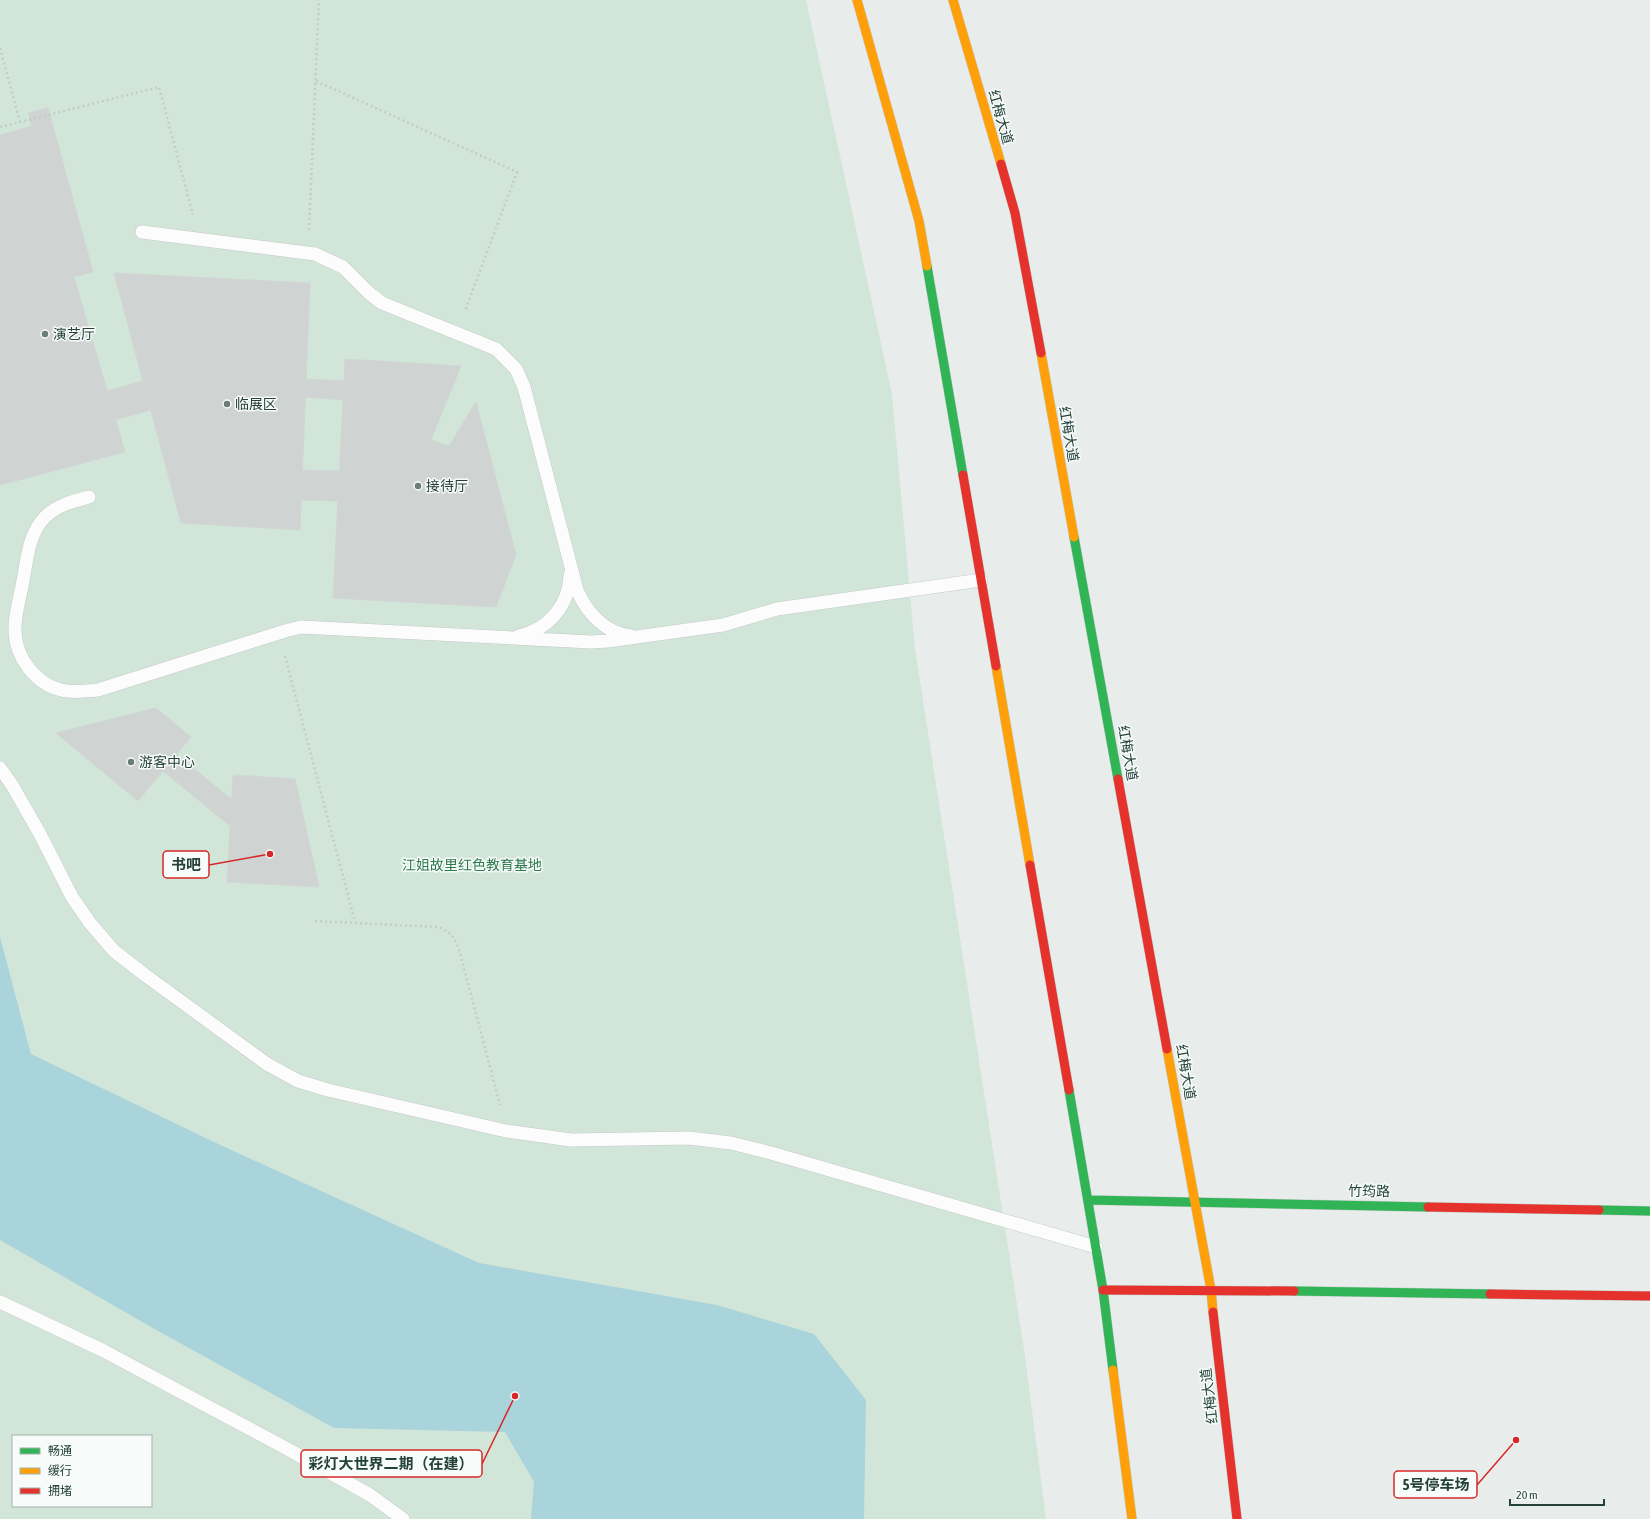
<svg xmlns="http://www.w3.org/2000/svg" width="1650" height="1519" viewBox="0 0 1650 1519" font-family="'Asap Condensed','Noto Sans SC',sans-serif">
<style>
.green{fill:#d1e6d8;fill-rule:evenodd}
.water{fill:#a9d4db}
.building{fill:#cfd4d2;stroke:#d1d6d4}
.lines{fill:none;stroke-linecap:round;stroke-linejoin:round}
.lane-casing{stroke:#c5cac8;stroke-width:14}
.fast-casing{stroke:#c3cbc8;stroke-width:10}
.slow-casing{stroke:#c3cbc8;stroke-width:10}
.jam-casing{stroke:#c3cbc8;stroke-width:10}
.path{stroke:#c3ccca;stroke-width:2.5;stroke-dasharray:2 3;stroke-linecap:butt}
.lane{stroke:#fcfcfc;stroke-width:13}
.fast{stroke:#30b455;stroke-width:9}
.slow{stroke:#ff9f0a;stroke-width:9}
.jam{stroke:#e5322d;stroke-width:9}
.poi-dot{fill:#697e78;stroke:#f7fbf9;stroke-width:1.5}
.labels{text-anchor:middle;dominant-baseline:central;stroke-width:3;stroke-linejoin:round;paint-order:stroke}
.street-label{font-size:14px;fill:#24423a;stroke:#f7fbf9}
.poi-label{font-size:14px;fill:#24423a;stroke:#f7fbf9;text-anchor:start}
.park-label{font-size:14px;fill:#2d7a4b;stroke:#f7fbf9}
.leader{fill:none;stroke:#d62828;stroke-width:1.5}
.callout-dot{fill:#d62828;stroke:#f7fbf9;stroke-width:1.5}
.callout{fill:#f7fbf9;stroke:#d62828;stroke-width:1.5}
.callout-label{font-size:15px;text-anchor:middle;font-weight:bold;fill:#24423a}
</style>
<rect width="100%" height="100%" fill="#e8edeb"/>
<path class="green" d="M0 0H806L892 394 915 649 1025 1356 1046 1519H0ZM13 1436H151V1506H13Z"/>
<path class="water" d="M0 937 31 1054 214 1142 479 1263 717 1305 814 1334 866 1400 864 1519H531L534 1482 505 1432 334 1428 151 1327 0 1240Z"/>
<path class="building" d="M48 108 93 272 74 277 125 452 0 485V135L32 126 28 113Z
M114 273 310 283 300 530 181 523Z
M345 359 461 366 431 440 449 446 476 402 516 555 496 607 333 598Z
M306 379 344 381 343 400 305 397Z
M143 381 151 410 115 420 107 391Z
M302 470 339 471 338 501 301 500Z
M156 708 191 737 138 801 56 733Z
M177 754 232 800 230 826 163 771Z
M236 775 295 779 319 887 227 882 233 776Z"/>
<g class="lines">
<defs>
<path id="lane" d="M142 232 315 254 343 267 369 293 382 303 496 349 516 369 524 387 577 590C587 613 605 633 631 636
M89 497C74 501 57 505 45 517 29 533 27 559 23 581 20 598 14 616 15 632 16 658 36 684 61 690 74 693 85 691 98 690L285 631 301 627 591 642 608 641 723 625 777 609 981 580
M519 636C549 629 569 605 570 575
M0 768 12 785 40 834 72 897 90 923 114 951 145 975 267 1064 298 1081 328 1090 506 1131 571 1140 689 1138 731 1143 771 1153 1096 1247
M0 1302 102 1350 282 1446 370 1495 403 1519"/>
<path id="fast" d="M927 266 963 475
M1074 537 1118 779
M1069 1090 1103 1290 1113 1370
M1088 1200 1428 1207
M1599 1210 1650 1211
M1294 1291 1490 1294"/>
<path id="slow" d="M857 0 919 221 927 266
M953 0 1001 164
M1041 353 1074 537
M996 666 1030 865
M1167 1049 1211 1290 1213 1312
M1113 1370 1132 1519"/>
<path id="jam" d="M1001 164 1015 213 1041 353
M963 475 996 666
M1118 779 1167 1049
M1030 865 1069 1090
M1428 1207 1599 1210
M1103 1290 1294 1291
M1490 1294 1650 1296
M1213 1312 1237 1519"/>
</defs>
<use href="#lane" class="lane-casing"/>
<use href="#fast" class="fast-casing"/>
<use href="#slow" class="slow-casing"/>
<use href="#jam" class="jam-casing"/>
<path class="path" d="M0 48 20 122
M316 81 517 172 465 311
M0 127 159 87 193 215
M309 230 319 0
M285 656 355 922
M315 921 438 927C451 932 453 936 459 949L500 1105"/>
<use href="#lane" class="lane"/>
<use href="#fast" class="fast"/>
<use href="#slow" class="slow"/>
<use href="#jam" class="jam"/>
</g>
<g class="poi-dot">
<circle cx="45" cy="334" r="4"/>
<circle cx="227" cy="404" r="4"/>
<circle cx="418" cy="486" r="4"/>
<circle cx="131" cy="762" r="4"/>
</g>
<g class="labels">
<g class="street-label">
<text transform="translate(1001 117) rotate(74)">红梅大道</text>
<text transform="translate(1069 434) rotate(80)">红梅大道</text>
<text transform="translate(1128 753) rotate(80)">红梅大道</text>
<text transform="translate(1186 1072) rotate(80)">红梅大道</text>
<text transform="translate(1369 1191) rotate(1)">竹筠路</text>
<text transform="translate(1209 1396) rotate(-97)">红梅大道</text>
</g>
<g class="poi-label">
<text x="53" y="334">演艺厅</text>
<text x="235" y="404">临展区</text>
<text x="426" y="486">接待厅</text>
<text x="139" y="762">游客中心</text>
</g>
<g class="park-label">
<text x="472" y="865">江姐故里红色教育基地</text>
</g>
</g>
<path class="leader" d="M270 854L209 865M515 1396L482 1464M1516 1440L1477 1485"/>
<g class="callout-dot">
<circle cx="270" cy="854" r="4"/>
<circle cx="515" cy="1396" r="4"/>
<circle cx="1516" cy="1440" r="4"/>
</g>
<g class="callout">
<rect x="163" y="851" width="46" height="27" rx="4"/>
<rect x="301" y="1450" width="181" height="27" rx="4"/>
<rect x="1394" y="1471" width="83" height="27" rx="4"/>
</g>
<g class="callout-label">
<text x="186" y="870">书吧</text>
<text x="391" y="1469">彩灯大世界二期（在建）</text>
<text x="1436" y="1490">5号停车场</text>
</g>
<rect x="12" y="1435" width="140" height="72" fill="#f7fbf9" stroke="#a3b1ad"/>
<rect x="20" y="1448" width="20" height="6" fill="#30b455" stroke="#a3b1ad"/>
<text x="48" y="1455" font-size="12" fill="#24423a">畅通</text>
<rect x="20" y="1468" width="20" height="6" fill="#ff9f0a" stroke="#a3b1ad"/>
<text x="48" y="1475" font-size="12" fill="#24423a">缓行</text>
<rect x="20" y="1488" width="20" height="6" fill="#e5322d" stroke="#a3b1ad"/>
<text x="48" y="1495" font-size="12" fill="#24423a">拥堵</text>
<path d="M1510 1499v6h94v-6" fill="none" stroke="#24423a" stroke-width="2"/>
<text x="1516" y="1499" font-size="12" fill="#24423a" stroke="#f7fbf9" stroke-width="3" paint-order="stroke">20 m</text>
</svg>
